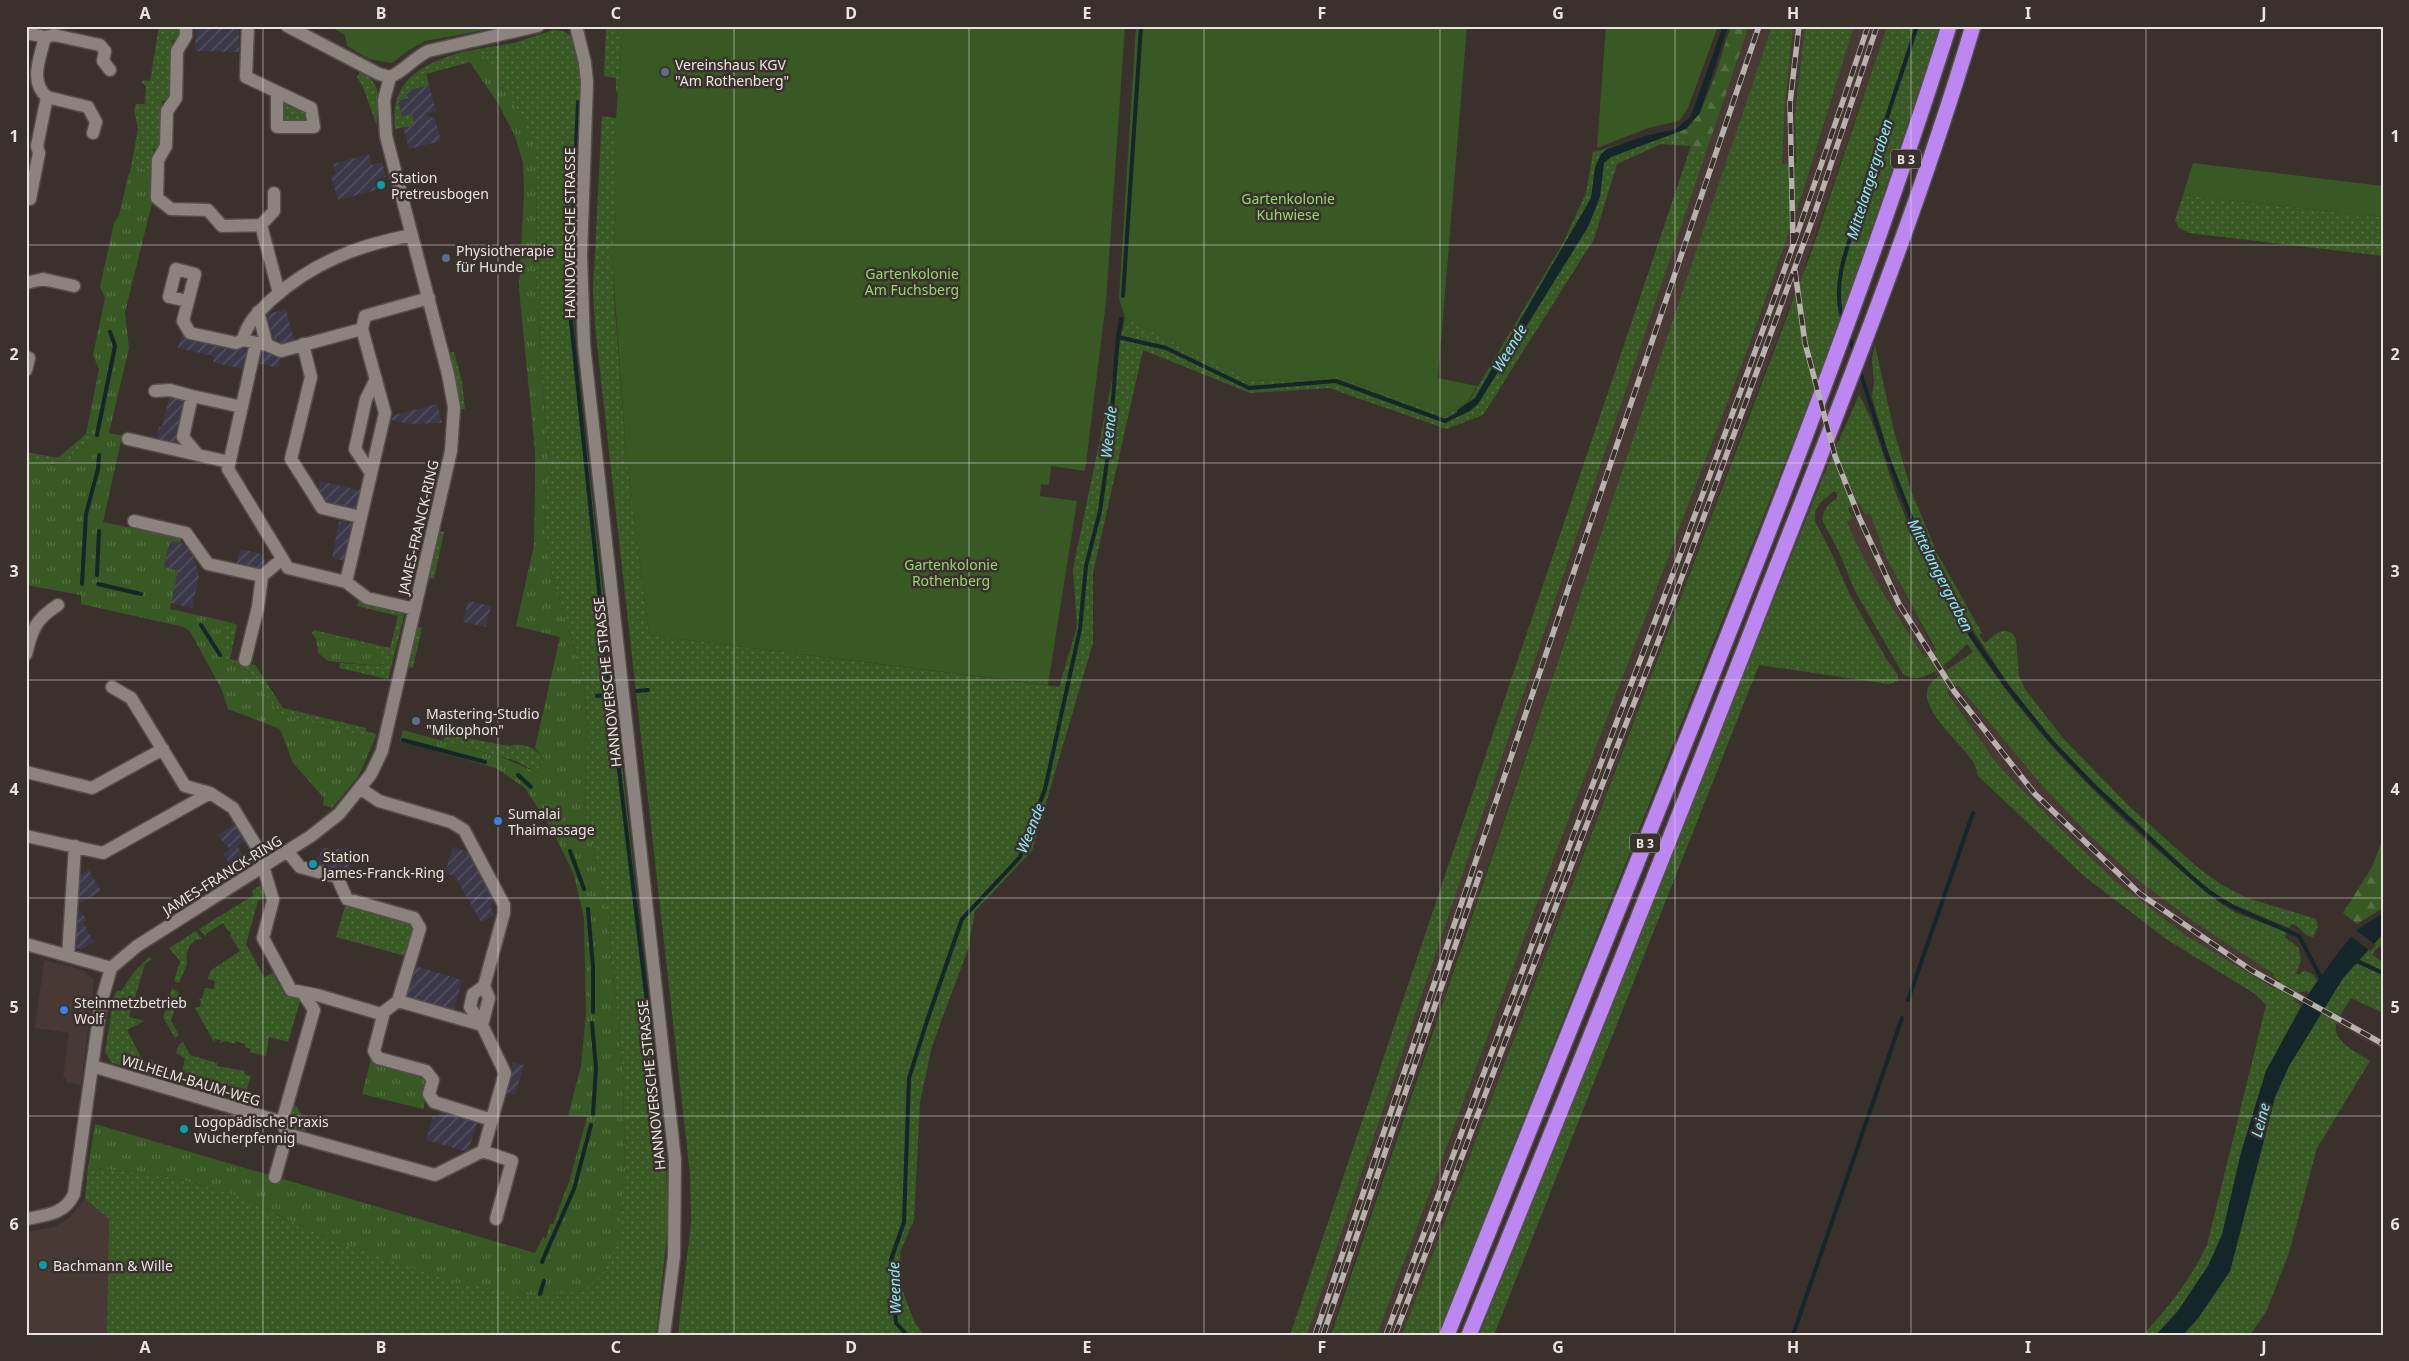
<svg xmlns="http://www.w3.org/2000/svg" width="2409" height="1361" viewBox="0 0 2409 1361" font-family="'Noto Sans',sans-serif">
<style>
.built{fill:#483934}
.industrial{fill:url(#industrial-furrows)}
.grass{fill:url(#grass-dots);fill-rule:evenodd}
.forest{fill:url(#forest-firs)}
.park{fill:url(#park-tufts)}
.garden{fill:#385924}
.water{fill:#142629}
.pier{fill:#3a312d}
.lines{fill:none;stroke-linecap:round;stroke-linejoin:round}
.stream{stroke:#142629;stroke-width:4}
.minor-casing{stroke:#554e4b;stroke-width:15}
.highway-casing{stroke:#554e4b;stroke-width:18}
.minor{stroke:#8c827e;stroke-width:12}
.highway{stroke:#bd87f2;stroke-width:15}
.rail-casing{stroke:#b8b2af;stroke-width:5.5}
.rail{stroke:#3a312d;stroke-width:4;stroke-dasharray:11;stroke-linecap:butt}
.grid{fill:none;stroke:#e9e3e1;stroke-width:1;stroke-opacity:0.55}
.service-dot{fill:#5c6f8a;stroke:#3a312d;stroke-width:2}
.culture-dot{fill:#0f9aa8;stroke:#3a312d;stroke-width:2}
.shop-dot{fill:#3f7fe0;stroke:#3a312d;stroke-width:2}
.labels{text-anchor:middle;dominant-baseline:central;stroke-width:5;stroke-linejoin:round;paint-order:stroke}
.shield{fill:#3a312d;stroke:#b4aeab;stroke-width:1}
.shield-label{font-size:12px;font-weight:bold;fill:#e9e3e1}
.poi-label{font-size:14px;fill:#e9e3e1;stroke:#3a312d;text-anchor:start}
.park-label{font-size:14px;fill:#94d86e;stroke:#3a312d}
.street-label{font-size:14px;fill:#e9e3e1;stroke:#3a312d}
.water-label{font-size:15px;font-style:italic;fill:#89eaf8;stroke:#3a312d}
.neatline{fill:none;stroke:#e9e3e1;stroke-width:2}
.grid-label{font-size:16px;text-anchor:middle;font-weight:bold;fill:#e9e3e1}
</style>
<defs>
<pattern id="industrial-furrows" width="10" height="10" patternUnits="userSpaceOnUse" patternTransform="scale(1.25)"><rect width="10" height="10" fill="#3b3849"/><path d="M-1 1l2-2M0 10L10 0M9 11l2-2" fill="none" stroke="#575563"/></pattern>
<pattern id="grass-dots" width="8" height="8" patternUnits="userSpaceOnUse" patternTransform="scale(1.25)"><rect width="8" height="8" fill="#385924"/><path d="M2 2h.1M6 6h.1" fill="none" stroke="#557144" stroke-width="1.8" stroke-linecap="round"/></pattern>
<pattern id="forest-firs" width="22" height="20" patternUnits="userSpaceOnUse" patternTransform="scale(1.25)"><rect width="22" height="20" fill="#385924"/><path d="M5 1l3.5 6h-7zM16 11l3.5 6h-7z" fill="#557144"/></pattern>
<pattern id="park-tufts" width="24" height="20" patternUnits="userSpaceOnUse" patternTransform="scale(1.25)"><rect width="24" height="20" fill="#385924"/><path d="M3 7l-1-3M5 7V3M7 7l1-3M15 17l-1-3M17 17v-4M19 17l1-3" fill="none" stroke="#557144"/></pattern>
</defs>
<rect width="100%" height="100%" fill="#3a312d"/>
<path class="built" d="M1749 26H1805L1795 114V179L1799 205 1854 26H1887L1805 266 1813 347 1833 428 1850 478 1865 515 1870 513 1886 558 1933 647 1960 687 2044 788 2088 834 2135 878 2194 922 2275 974 2274 978 2383 1040V1050L2245 973 2185 935 2153 913 2115 881 2053 821 1998 765 1891 609 1864 561 1847 522 1853 519 1821 431 1790 305 1402 1335H1377L1555 855 1750 343 1783 250 1782 245 1785 244 1781 202 1783 147 1738 129 1329 1335H1307Z
M44 960 83 970 93 979V992L81 1085 68 1083 63 1076 69 1033 35 1028Z
M85 1199 109 1219 107 1335H26V1232L54 1227 69 1218Z"/>
<path class="industrial" d="M196 26H239V52L195 51Z
M429 85 436 111 426 114 435 119 441 141 409 149 403 127 414 122 413 117 402 116 397 101 407 98 406 91Z
M369 154 372 165 382 162 386 177 377 179 380 189 338 200 331 176 336 174 333 164Z
M286 309 294 341 276 346 267 314Z
M181 335 250 350 245 370 213 362 214 356 178 348Z
M260 349 281 353 278 368 257 363Z
M170 395 185 398 182 408 186 409 180 422 175 447 156 443 159 427H162Z
M437 404 442 423 409 424 392 420 391 416Z
M320 481 363 491 360 506 352 511 325 504 318 492Z
M339 521 354 524 346 561 332 558Z
M170 541 190 545 199 576 192 608 171 603 178 571 164 568Z
M240 549 261 554 267 564 257 570 236 565Z
M468 601 491 606 486 627 463 622Z
M237 823 241 830 238 832 244 841 237 846 249 864 235 872 223 854 230 849 217 835Z
M322 847 332 850 347 848 357 851 349 878 316 868Z
M453 847 468 852 495 903 490 906 495 915 481 922 455 876 445 873Z
M89 870 101 891 80 903 78 899 74 901 76 877Z
M80 910 87 920 83 923 94 942 81 950 72 946 73 914Z
M415 966 462 980 453 1013 402 999 409 975 412 976Z
M513 1062 524 1065 515 1095 504 1092Z
M441 1108 478 1119 468 1152 426 1140 433 1116 438 1117Z"/>
<path class="grass" d="M159 26H181V36L178 40H172L171 97 166 101H162V145L158 149H153L152 172 141 168 130 172 138 129 134 110 136 104H145L146 86 142 83V80L150 81Z
M606 26H623L618 92H616V78L604 76Z
M1772 26H1793L1785 102 1782 164 1796 163 1795 114 1805 26H1854L1801 198 1750 343 1555 855 1377 1335H1331Z
M1887 26H1941L1856 275 1811 397 1438 1335H1402L1811 253Z
M553 30 563 31 573 37 581 76 571 286 576 352 666 1160 668 1226 656 1335H107L109 1219 85 1199 88 1167 172 1177 235 1195 332 1240 522 1295 625 1172 623 1072 606 904 585 813 588 727 583 678 552 574 545 528 548 460 536 278 537 164 528 131 501 83 478 49 514 43Z
M463 52 471 62 426 74 429 85 406 91 408 98 398 101 402 116 412 114 414 121 410 126 395 129C389 80 423 63 463 52Z
M360 71C387 88 375 99 377 126L363 87 357 77Z
M285 102 305 111V121H285L283 118V103Z
M602 116 616 118V212L612 257 615 310 626 452 649 635 1059 687 1077 627 1073 569 1125 318 1251 381 1337 377 1446 414 1468 403 1563 243 1586 193 1593 152 1676 129 1691 145 1706 153 1307 1335H1290L1691 146 1661 144 1617 164 1594 239 1483 415 1446 429 1329 388 1250 393 1143 350 1093 573V643L1032 851 975 911 968 949 932 1046 920 1102 914 1220 900 1252 902 1289 915 1323 924 1335H678L691 1223 690 1174 595 326 593 290Z
M2183 195 2383 217V256L2189 233 2179 228 2175 220Z
M1875 345 1893 427 1911 491 1938 555 1982 633 1979 635 1985 643C1994 636 2000 626 2013 634L2016 639 2019 676 2025 689 2063 738 2128 805 2197 867 2222 885 2247 898 2316 919 2318 927 2313 937C2306 938 2300 926 2292 924L2289 928 2225 901 2194 877 2097 786 2054 742 2007 682 1953 599 1915 522 1892 465 1872 397 1874 383 1872 358Z
M454 352 462 381 465 409H460L449 353Z
M1859 395C1878 428 1885 466 1899 501 1909 527 1922 554 1935 580 1943 594 1952 608 1960 622 2027 733 2120 822 2220 903L2236 913 2287 932 2285 937 2299 948 2301 961 2296 973 2299 975 2304 970 2314 975 2317 981 2308 995 2307 991 2296 993 2294 1000 2301 1006 2266 1071 2241 1153 2222 1235 2208 1266 2178 1311 2156 1335H2143C2171 1304 2188 1283 2207 1245L2266 1005 2255 994 2166 939 2084 876 1978 776C1977 772 1976 768 1975 765 1965 745 1914 708 1930 684 1937 675 1963 660 1973 652L1967 644C1953 658 1923 689 1903 674L1855 591 1839 552 1822 520 1824 511 1829 504 1837 498V493L1834 491 1820 503 1815 512V521L1832 554 1850 595 1887 660 1898 675V681L1889 684 1759 665 1494 1335H1479L1822 479ZM1860 503 1865 515 1870 513 1886 558 1936 650 1925 658C1895 614 1868 571 1847 522L1853 519 1848 508ZM1958 685 2044 788 2088 834 2135 878 2194 922 2274 974V978L2280 981 2275 989 2185 935 2115 881 2053 821 1998 765 1947 692Z
M86 434 97 439 55 465 26 459V452L58 458Z
M439 531 444 532 434 579 428 578Z
M359 601 400 610 404 616 388 679 339 668 340 663 382 666 368 646 320 634 316 639 312 633 314 630 390 648 398 616 357 606Z
M225 621 237 625 230 659 255 665 283 708 366 728V731L376 734 375 739 279 714 248 671 225 659Z
M417 627 422 628 413 668 408 667Z
M445 734 509 746C524 742 535 748 545 759L536 772 516 761 443 741Z
M263 883 267 897 258 901 246 944 264 977 273 973 284 994 301 998 288 1042 269 1037 266 1056 250 1052 251 1049 245 1047V1044L236 1041 235 1044 225 1041 220 1043 221 1040 215 1039 214 1042 195 1008 200 1007 201 1002 199 999 202 998 205 988 214 989 215 981 208 979 210 971 240 951 230 935 231 932 228 931 223 923 206 934V937L199 929 254 895 252 891Z
M346 903 413 921 417 928 409 957 336 937Z
M196 931 202 939C189 938 185 955 187 964L179 983 174 981 180 961 169 948Z
M2383 934V949L2379 946 2372 954 2383 963V972L2358 960Z
M149 957 152 959 145 964 129 1017 144 1021 127 1030 144 1063 152 1059 154 1068 149 1077 142 1075 140 1071 112 1063 105 1052 114 996 117 991 122 990 134 972Z
M2358 964 2383 975V1013L2351 998C2347 1006 2337 1017 2336 1026 2333 1042 2360 1054 2370 1061L2317 1148 2289 1253 2266 1312 2250 1335H2183L2199 1317 2230 1271 2275 1097 2289 1066 2343 978 2354 965Z
M172 988 179 993 171 1021 179 1035 175 1038 163 1017Z
M183 1042 190 1055 217 1063V1066L245 1071 244 1074 251 1076 246 1091 182 1072 185 1058 176 1053 179 1045Z
M294 1105 296 1106 307 1124 305 1133 291 1129 288 1124Z"/>
<path class="forest" d="M1731 26H1749L1706 153 1691 145 1678 132C1706 123 1721 53 1731 26Z
M2383 838V908L2357 924 2343 913 2372 867Z"/>
<path class="park" d="M478 49 501 83 529 131 537 164 536 278 548 460 545 528 552 574 583 678 588 727 585 813 606 904 623 1072 625 1172 618 1243 602 1274 583 1292 522 1295 450 1281 332 1240 235 1195 172 1177 88 1167 95 1124 535 1253 543 1237 546 1238 550 1224H553L570 1179 587 1117 568 1116 581 1066 586 1014 584 918 574 875 553 832 525 788 496 768 400 741 403 730 501 757 536 772 545 759 535 748 560 637 516 626 534 545 535 487V451L519 289 524 192 523 163 515 136 499 105 463 52Z
M141 168 152 172V203L125 312 129 348 109 433 129 437 128 442 121 441 103 522 181 538 180 543 170 541 164 567 178 571 170 609 225 621V659L248 671 279 714 375 739 358 777 332 808 323 805 324 798 293 763 280 729 228 709 222 690 190 631 184 627 81 604V595L26 585V459L55 465 97 439 86 434 99 369 93 355 105 298 100 287 114 223 119 216 128 176 130 172Z
M320 634 368 646 384 655 382 666 328 661 318 653 316 639Z
M371 1059 426 1074 430 1081 423 1109 362 1094Z"/>
<path class="garden" d="M329 26H487L490 29 425 41 406 52 392 63 369 59 347 46 345 35Z
M623 26H1125L1106 302 1085 471 1051 466 1049 485 1041 484 1040 496 1077 501 1048 685 649 635 626 452 612 257 616 212V118Z
M1136 26H1467L1438 378 1477 386 1467 403 1446 414 1337 377 1251 381 1125 318 1119 298Z
M1606 26H1718L1688 108 1679 121 1648 128 1597 148Z
M2193 163 2383 186V217L2183 195Z
M372 1071 382 1074 377 1093 367 1091Z"/>
<path class="water" d="M1723 26H1728L1700 113 1686 129 1611 157 1604 163 1600 197 1588 227 1478 404 1470 411 1457 417V410L1475 398 1591 198 1595 167 1601 154 1607 149 1645 136 1676 129 1691 116Z
M2383 913V934L2343 978 2289 1066 2275 1097 2230 1271 2199 1317 2183 1335H2156L2178 1311 2208 1266 2222 1235 2241 1153 2266 1071 2308 995 2337 954 2357 930Z"/>
<path class="pier" d="M2354 929 2376 945 2370 951 2349 935Z"/>
<g class="lines">
<path class="stream" d="M578 102 569 302 610 695 657 1085
M1123 296 1141 26
M1843 321C1830 280 1851 239 1863 200V190L1917 26
M1848 335 1855 354
M1118 337 1121 319
M1859 368 1885 450 1920 541 1965 626 2008 688 2052 742 2093 785 2187 873 2209 892 2233 907 2299 936 2322 980
M97 435 115 346 110 332
M97 575 99 531
M82 584 86 514 98 469 99 455
M98 584 141 594
M201 625 220 655
M637 691 648 690
M597 696 612 694
M403 740 485 762
M518 775 531 787
M570 851 584 889
M588 909 593 967V1012
M2353 959 2383 973
M1908 1000 1973 813
M592 1023 596 1068 593 1115
M552 1239 574 1189 591 1125
M542 1262 551 1241
M540 1294 544 1281
M907 1335 896 1323 891 1260 904 1222 909 1078 927 1021 962 919 1020 857 1045 789 1080 629 1086 566 1100 511 1109 447 1118 337 1166 348 1249 388 1336 381 1445 421 1460 413
M1793 1335 1902 1018"/>
<defs>
<path id="minor" d="M186 26V36L177 51 176 98 167 111 166 146 158 160 157 198 171 209 208 210 222 226 261 225 279 293
M248 26 246 77 311 108 314 127H277V92
M287 26 379 74 390 77
M576 26 585 63 587 82 581 255 584 345 675 1160 674 1256 664 1335
M26 33 45 37C40 58 29 82 47 97L37 146 39 153 30 199 26 198
M45 37 54 35 100 45 105 51 103 61 110 70
M390 77C404 71 414 58 428 51L538 26
M47 97 88 107 96 122 93 133
M261 225 274 211V193
M26 283 43 279 74 286
M188 301 169 297 176 269 195 274 183 321 190 333 236 343 243 340 267 345 258 312
M243 340C247 322 258 313 271 300 312 263 358 245 412 235
M256 343 228 469 288 568 346 582 367 598 415 609
M303 344 311 377 291 459 322 508 360 517
M267 345 281 351 362 329 365 316 429 298
M26 357 29 358 26 370
M155 391 170 390 192 396
M128 439 229 462
M198 455 183 437 192 396 242 407
M371 473 355 449 366 399 376 379
M134 521 186 533 208 564 262 576
M346 582 385 413 362 329
M26 654C32 629 36 619 58 605
M245 660 258 607 262 576 282 559
M112 687 131 698 185 786 210 793 233 808 258 849 273 900 263 938 291 990 317 995 381 1014 398 1001
M26 772 92 788 163 749
M361 789 379 801 451 822 464 830 504 905V913L484 986 489 998 482 1025 470 1007 473 994 484 986
M26 836 103 853 210 793
M26 944 111 968
M68 956 75 846
M111 968 137 946 311 836 339 814 371 774 382 751 451 451 454 407 448 374 386 136 384 100 390 77
M384 1012 374 1051 378 1058 426 1071 433 1080 429 1094 434 1102 492 1120
M92 1066 282 1122 287 1134 435 1175 483 1151 505 1073 482 1025 398 1001 420 928 414 918 347 899 337 877 300 867 287 851
M282 1122 314 1010 303 993
M483 1151 512 1161 496 1219
M275 1177 287 1134
M26 1219C47 1215 65 1214 74 1194L101 1003 111 968"/>
<path id="highway" d="M1447 1335C1523 1147 1598 960 1673 773 1772 526 1869 280 1949 26
M1469 1335C1571 1087 1671 838 1768 589 1841 403 1916 217 1973 26"/>
</defs>
<use href="#minor" class="minor-casing"/>
<use href="#highway" class="highway-casing"/>
<use href="#minor" class="minor"/>
<use href="#highway" class="highway"/>
<defs>
<path id="rail" d="M1793 244 1790 103 1799 26
M1795 271 1805 343 1835 456 1859 517 1899 604 1954 691 2035 794 2140 894 2251 970 2383 1044
M1315 1335 1759 26
M1323 1335 1480 873
M1386 1335C1448 1169 1510 1002 1573 836 1676 568 1778 299 1868 26
M1395 1335 1580 842 1661 634 1814 215 1877 26"/>
</defs>
<use href="#rail" class="rail-casing"/>
<use href="#rail" class="rail"/>
</g>
<path class="grid" d="M263 26V1335M498 26V1335M734 26V1335M969 26V1335M1204 26V1335M1440 26V1335M1675 26V1335M1911 26V1335M2146 26V1335M26 245H2383M26 463H2383M26 680H2383M26 898H2383M26 1116H2383"/>
<g class="service-dot">
<circle cx="665" cy="72" r="5"/>
<circle cx="446" cy="258" r="5"/>
<circle cx="416" cy="721" r="5"/>
</g>
<g class="culture-dot">
<circle cx="381" cy="185" r="5"/>
<circle cx="313" cy="864" r="5"/>
<circle cx="184" cy="1129" r="5"/>
<circle cx="43" cy="1265" r="5"/>
</g>
<g class="shop-dot">
<circle cx="498" cy="821" r="5"/>
<circle cx="64" cy="1010" r="5"/>
</g>
<g class="labels">
<g class="shield">
<rect x="1891" y="149.5" width="30" height="19" rx="4"/>
<rect x="1630" y="833.5" width="30" height="19" rx="4"/>
</g>
<g class="shield-label">
<text x="1906" y="159">B 3</text>
<text x="1645" y="843">B 3</text>
</g>
<g class="poi-label">
<text x="675" y="64">Vereinshaus KGV<tspan x="675" dy="16">"Am Rothenberg"</tspan></text>
<text x="391" y="177">Station<tspan x="391" dy="16">Pretreusbogen</tspan></text>
<text x="456" y="250">Physiotherapie<tspan x="456" dy="16">für Hunde</tspan></text>
<text x="426" y="713">Mastering-Studio<tspan x="426" dy="16">"Mikophon"</tspan></text>
<text x="508" y="813">Sumalai<tspan x="508" dy="16">Thaimassage</tspan></text>
<text x="323" y="856">Station<tspan x="323" dy="16">James-Franck-Ring</tspan></text>
<text x="74" y="1002">Steinmetzbetrieb<tspan x="74" dy="16">Wolf</tspan></text>
<text x="194" y="1121">Logopädische Praxis<tspan x="194" dy="16">Wucherpfennig</tspan></text>
<text x="53" y="1265">Bachmann &amp; Wille</text>
</g>
<g class="park-label">
<text x="1288" y="198">Gartenkolonie<tspan x="1288" dy="16">Kuhwiese</tspan></text>
<text x="912" y="273">Gartenkolonie<tspan x="912" dy="16">Am Fuchsberg</tspan></text>
<text x="951" y="564">Gartenkolonie<tspan x="951" dy="16">Rothenberg</tspan></text>
</g>
<g class="street-label">
<text transform="translate(569 233) rotate(-90)">HANNOVERSCHE STRASSE</text>
<text transform="translate(418 527) rotate(-77)">JAMES-FRANCK-RING</text>
<text transform="translate(607 682) rotate(-96)">HANNOVERSCHE STRASSE</text>
<text transform="translate(222 875) rotate(-32)">JAMES-FRANCK-RING</text>
<text transform="translate(191 1080) rotate(17)">WILHELM-BAUM-WEG</text>
<text transform="translate(651 1085) rotate(-96)">HANNOVERSCHE STRASSE</text>
</g>
<g class="water-label">
<text transform="translate(1869 179) rotate(-73)">Mittelangergraben</text>
<text transform="translate(1509 348) rotate(-59)">Weende</text>
<text transform="translate(1108 432) rotate(-84)">Weende</text>
<text transform="translate(1941 575) rotate(63)">Mittelangergraben</text>
<text transform="translate(1030 828) rotate(-68)">Weende</text>
<text transform="translate(2260 1120) rotate(-75)">Leine</text>
<text transform="translate(894 1288) rotate(-92)">Weende</text>
</g>
</g>
<rect width="2409" height="1361" fill="none" stroke="#3a312d" stroke-width="55"/>
<rect x="28" y="28" width="2354" height="1306" class="neatline"/>
<g class="grid-label">
<text x="145" y="19">A</text>
<text x="381" y="19">B</text>
<text x="616" y="19">C</text>
<text x="851" y="19">D</text>
<text x="1087" y="19">E</text>
<text x="1322" y="19">F</text>
<text x="1558" y="19">G</text>
<text x="1793" y="19">H</text>
<text x="2028" y="19">I</text>
<text x="2264" y="19">J</text>
<text x="14" y="142">1</text>
<text x="2395" y="142">1</text>
<text x="14" y="360">2</text>
<text x="2395" y="360">2</text>
<text x="14" y="577">3</text>
<text x="2395" y="577">3</text>
<text x="14" y="795">4</text>
<text x="2395" y="795">4</text>
<text x="14" y="1013">5</text>
<text x="2395" y="1013">5</text>
<text x="14" y="1230">6</text>
<text x="2395" y="1230">6</text>
<text x="145" y="1353">A</text>
<text x="381" y="1353">B</text>
<text x="616" y="1353">C</text>
<text x="851" y="1353">D</text>
<text x="1087" y="1353">E</text>
<text x="1322" y="1353">F</text>
<text x="1558" y="1353">G</text>
<text x="1793" y="1353">H</text>
<text x="2028" y="1353">I</text>
<text x="2264" y="1353">J</text>
</g>
</svg>
